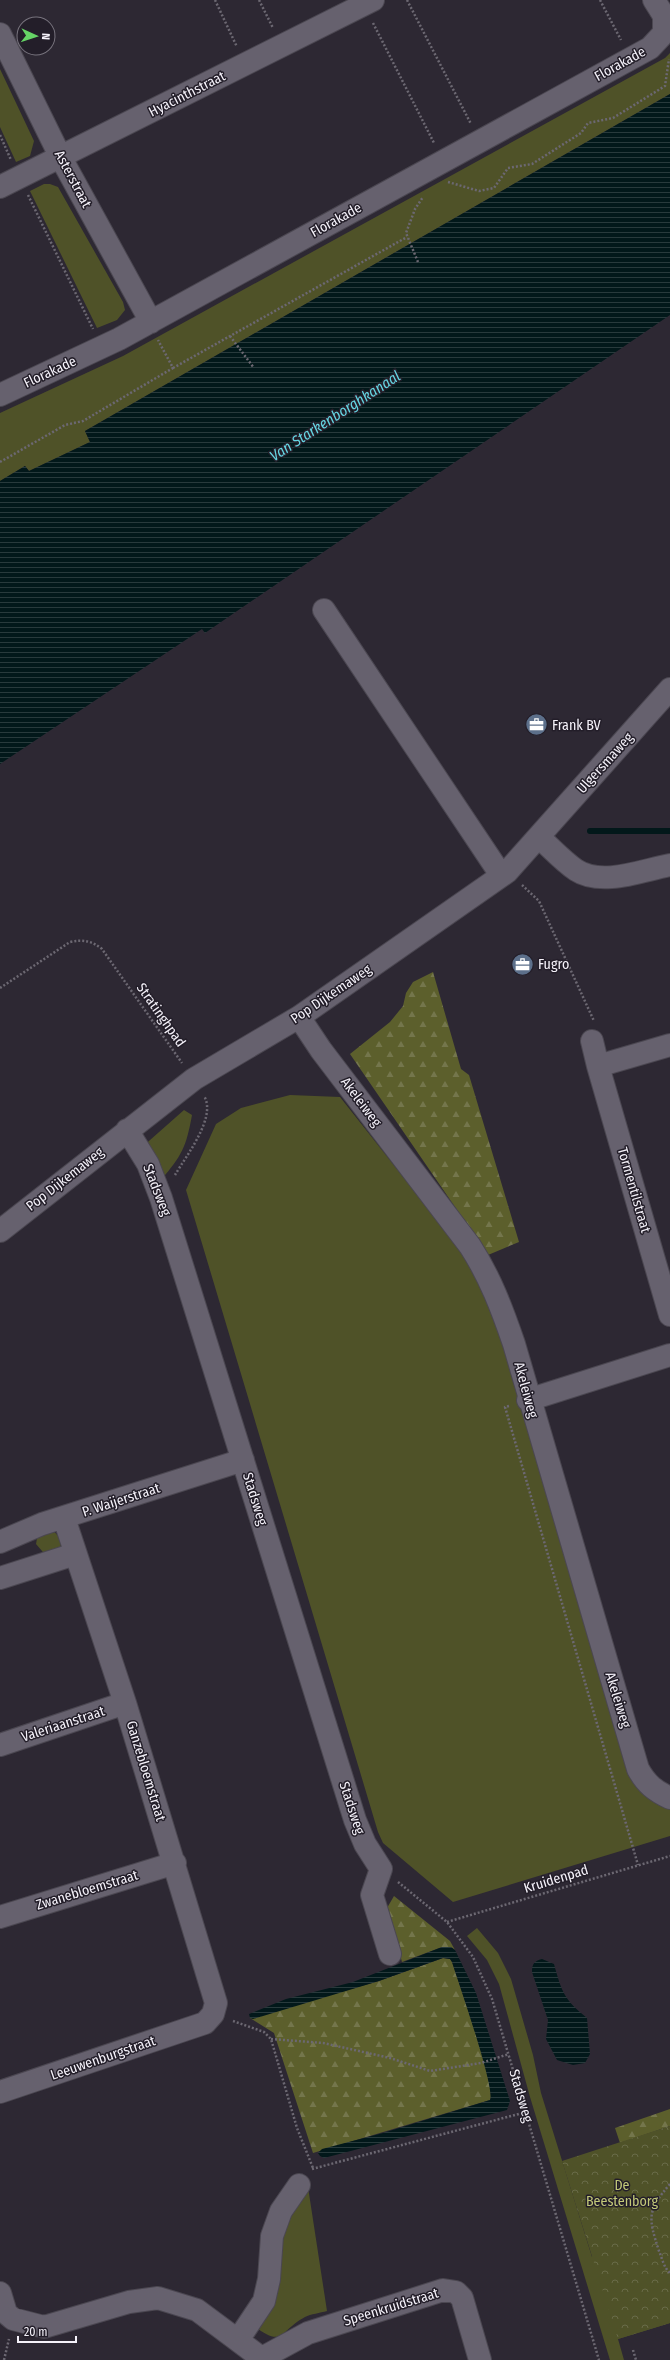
<svg xmlns="http://www.w3.org/2000/svg" width="670" height="2360" viewBox="0 0 670 2360" font-family="'Fira Sans Condensed',sans-serif">
<style>
.grass{fill:#4f5228}
.forest{fill:url(#forest-firs)}
.park{fill:url(#park-crowns)}
.water{fill:url(#water-rules)}
.lines{fill:none;stroke-linecap:round;stroke-linejoin:round}
.stream{stroke:#02181a;stroke-width:6}
.minor-casing{stroke:#4b4751;stroke-width:24}
.path{stroke:#6c6872;stroke-width:2.5;stroke-dasharray:2 2;stroke-linecap:butt}
.minor{stroke:#66616e;stroke-width:22}
.labels{text-anchor:middle;dominant-baseline:central;stroke-width:3;stroke-linejoin:round;paint-order:stroke}
.street-label{font-size:14px;fill:#f5f2fa;stroke:#231e29}
.poi-label{font-size:14px;fill:#f5f2fa;stroke:#231e29;text-anchor:start}
.park-label{font-size:14px;fill:#c3c979;stroke:#231e29}
.water-label{font-size:15px;font-style:italic;fill:#65d5e2;stroke:#231e29}
</style>
<defs>
<pattern id="forest-firs" width="22" height="20" patternUnits="userSpaceOnUse"><rect width="22" height="20" fill="#5c5f2c"/><path d="M5 1l3.5 6h-7zM16 11l3.5 6h-7z" fill="#74764c"/></pattern>
<pattern id="park-crowns" width="20" height="18" patternUnits="userSpaceOnUse"><rect width="20" height="18" fill="#4f5228"/><path d="M2 6a3 3 0 1 1 6 0M12 15a3 3 0 1 1 6 0" fill="none" stroke="#696b48"/></pattern>
<pattern id="water-rules" width="6" height="5" patternUnits="userSpaceOnUse"><rect width="6" height="5" fill="#02181a"/><path d="M0 2.5h6" fill="none" stroke="#283a3c"/></pattern>
</defs>
<rect width="100%" height="100%" fill="#2d2833"/>
<path class="grass" d="M670 53V94L85 431 90 442 29 471 25 466 0 481V413L123 356 665 58Z
M0 69 34 141 30 156 16 162 0 127Z
M44 184H50L58 187 123 302 125 310 117 320 97 328 30 191Z
M290 1095 340 1097 472 1264 491 1301 611 1699 670 1805V1836L453 1902 383 1843 378 1832 186 1190 216 1124 241 1108Z
M184 1110 192 1115C186 1148 182 1155 161 1180L141 1148Z
M51 1530C60 1535 62 1541 60 1550L48 1558 36 1544 38 1533Z
M477 1928 498 1953 511 1979 533 2055 541 2093 592 2257 670 2126V2323L618 2339 624 2360H610L530 2097 499 1984 487 1960 467 1936Z
M308 2187 327 2311C320 2313 311 2314 305 2317 280 2330 284 2349 254 2326L282 2230Z"/>
<path class="forest" d="M433 972 461 1069 469 1075 519 1242 488 1255 350 1054 390 1022 403 1006 406 993 413 982Z
M394 1896 450 1941 455 1950 451 1947H442L402 1962 387 1908Z
M443 1958 450 1959 452 1962C458 1981 497 2089 490 2100L313 2153 274 2033 250 2018 379 1981Z
M670 2109V2126L620 2143 615 2128Z"/>
<path class="park" d="M670 2126V2323L618 2339 562 2161Z"/>
<path class="water" d="M670 94V315L205 633 202 629 0 764V481L25 466 29 471 90 442 85 431Z
M442 1947H451L455 1950 476 1993 510 2101 507 2110 324 2158 320 2156 318 2153 322 2149 383 2133 490 2100C496 2090 458 1981 452 1962L450 1959 443 1958 379 1981 253 2019 250 2018 249 2014 286 1999 353 1982Z
M542 1959 554 1964C562 1993 564 1999 587 2018L590 2054 585 2063 573 2065 557 2060 546 2039 548 2020 532 1972C532 1964 534 1961 542 1959Z"/>
<g class="lines">
<path class="stream" d="M590 831H670"/>
<defs>
<path id="minor" d="M654 0 664 16V33
M0 34 61 158 151 322
M0 187 373 0
M0 395 119 339 650 48 664 33
M324 610 501 875
M539 837C551 848 563 861 576 870 602 887 643 870 670 865
M299 1017 321 1050 470 1246C490 1277 502 1309 514 1344L638 1769C646 1784 655 1791 670 1798
M592 1041 598 1066 670 1315
M598 1066 670 1045
M127 1130 148 1164 161 1198 355 1820 365 1844 381 1869 372 1895 390 1954
M0 1231 194 1079 299 1017 507 872 670 689
M528 1400 670 1355
M0 1542 42 1524 243 1460
M0 1578 75 1554
M0 1745 125 1703
M0 1917 175 1863
M0 2092 205 2023 213 2014 216 2003 125 1703 64 1518
M0 2293 6 2313 13 2319 44 2327 129 2302 158 2298 197 2310 264 2360
M238 2340 264 2301 269 2279 272 2236 281 2211 299 2185
M262 2358 308 2333 443 2290 456 2292 462 2298 480 2360"/>
</defs>
<use href="#minor" class="minor-casing"/>
<path class="path" d="M215 0 237 47
M259 0 273 28
M407 0 471 124
M600 0 621 40
M373 23 434 143
M0 135 11 160
M448 182 479 191 494 188 508 168 532 164 581 133 588 123 613 118 665 86 669 59
M28 195 93 329
M418 262 406 233 415 209 423 197
M230 336 254 368
M173 368 407 237
M0 462 65 425 83 421 173 368 158 340
M522 885 539 901 594 1021
M0 988 70 942C83 939 92 941 102 949L182 1063
M175 1175C186 1156 217 1117 204 1096
M509 1406 505 1407 638 1865
M398 1882 447 1922 473 1957 492 1999 599 2360
M447 1922 670 1856
M233 2021 264 2032 271 2039 297 2128 313 2168
M271 2039 323 2043 390 2058 430 2071 481 2063 509 2054
M312 2169 526 2112
M670 2184C647 2211 648 2217 659 2251 662 2258 664 2268 670 2273
M639 2205 654 2203
M633 2350 636 2360
M4 2360 9 2339"/>
<use href="#minor" class="minor"/>
</g>
<defs>
<symbol id="office-disc" viewBox="-11 -11 22 22"><circle r="9.5" fill="#5c6f8a" stroke="#231e29"/><path d="M-6-3h4V-5.5h4V-3h4V5H-6ZM-1-4.5V-3h2v-1.5ZM-6 0V1H6V0Z" fill="#fff"/></symbol>
</defs>
<g fill-rule="evenodd">
<use href="#office-disc" x="524" y="712" width="25" height="25"/>
<use href="#office-disc" x="510" y="952" width="25" height="25"/>
</g>
<g class="labels">
<g class="street-label">
<text transform="translate(620 64) rotate(-29)">Florakade</text>
<text transform="translate(187 94) rotate(-27)">Hyacinthstraat</text>
<text transform="translate(73 179) rotate(62)">Asterstraat</text>
<text transform="translate(336 220) rotate(-29)">Florakade</text>
<text transform="translate(50 372) rotate(-25)">Florakade</text>
<text transform="translate(605 763) rotate(-48)">Ulgersmaweg</text>
<text transform="translate(331 994) rotate(-34)">Pop Dijkemaweg</text>
<text transform="translate(161 1015) rotate(55)">Stratinghpad</text>
<text transform="translate(361 1102) rotate(53)">Akeleiweg</text>
<text transform="translate(65 1179) rotate(-38)">Pop Dijkemaweg</text>
<text transform="translate(157 1190) rotate(69)">Stadsweg</text>
<text transform="translate(634 1190) rotate(74)">Tormentilstraat</text>
<text transform="translate(526 1390) rotate(75)">Akeleiweg</text>
<text transform="translate(255 1499) rotate(73)">Stadsweg</text>
<text transform="translate(121 1500) rotate(-18)">P. Waijerstraat</text>
<text transform="translate(618 1700) rotate(73)">Akeleiweg</text>
<text transform="translate(63 1724) rotate(-18)">Valeriaanstraat</text>
<text transform="translate(146 1771) rotate(73)">Ganzebloemstraat</text>
<text transform="translate(352 1808) rotate(72)">Stadsweg</text>
<text transform="translate(556 1879) rotate(-17)">Kruidenpad</text>
<text transform="translate(87 1890) rotate(-17)">Zwanebloemstraat</text>
<text transform="translate(103 2058) rotate(-19)">Leeuwenburgstraat</text>
<text transform="translate(521 2096) rotate(74)">Stadsweg</text>
<text transform="translate(391 2307) rotate(-17)">Speenkruidstraat</text>
</g>
<g class="poi-label">
<text x="552" y="725">Frank BV</text>
<text x="538" y="964">Fugro</text>
</g>
<g class="park-label">
<text x="622" y="2185">De<tspan x="622" dy="16">Beestenborg</tspan></text>
</g>
<g class="water-label">
<text transform="translate(335 416) rotate(-33)">Van Starkenborghkanaal</text>
</g>
</g>
<g transform="translate(36 36) rotate(93)"><circle r="19" fill="#231e29" stroke="#77737d"/>
<path d="M0-3L7 15L0 10L-7 15Z" fill="#66d466"/>
<text y="-6" font-size="11" font-weight="bold" text-anchor="middle" fill="#f5f2fa">N</text>
</g>
<path d="M18 2336v6h58v-6" fill="none" stroke="#f5f2fa" stroke-width="2"/>
<text x="24" y="2336" font-size="12" fill="#f5f2fa" stroke="#231e29" stroke-width="3" paint-order="stroke">20 m</text>
</svg>
